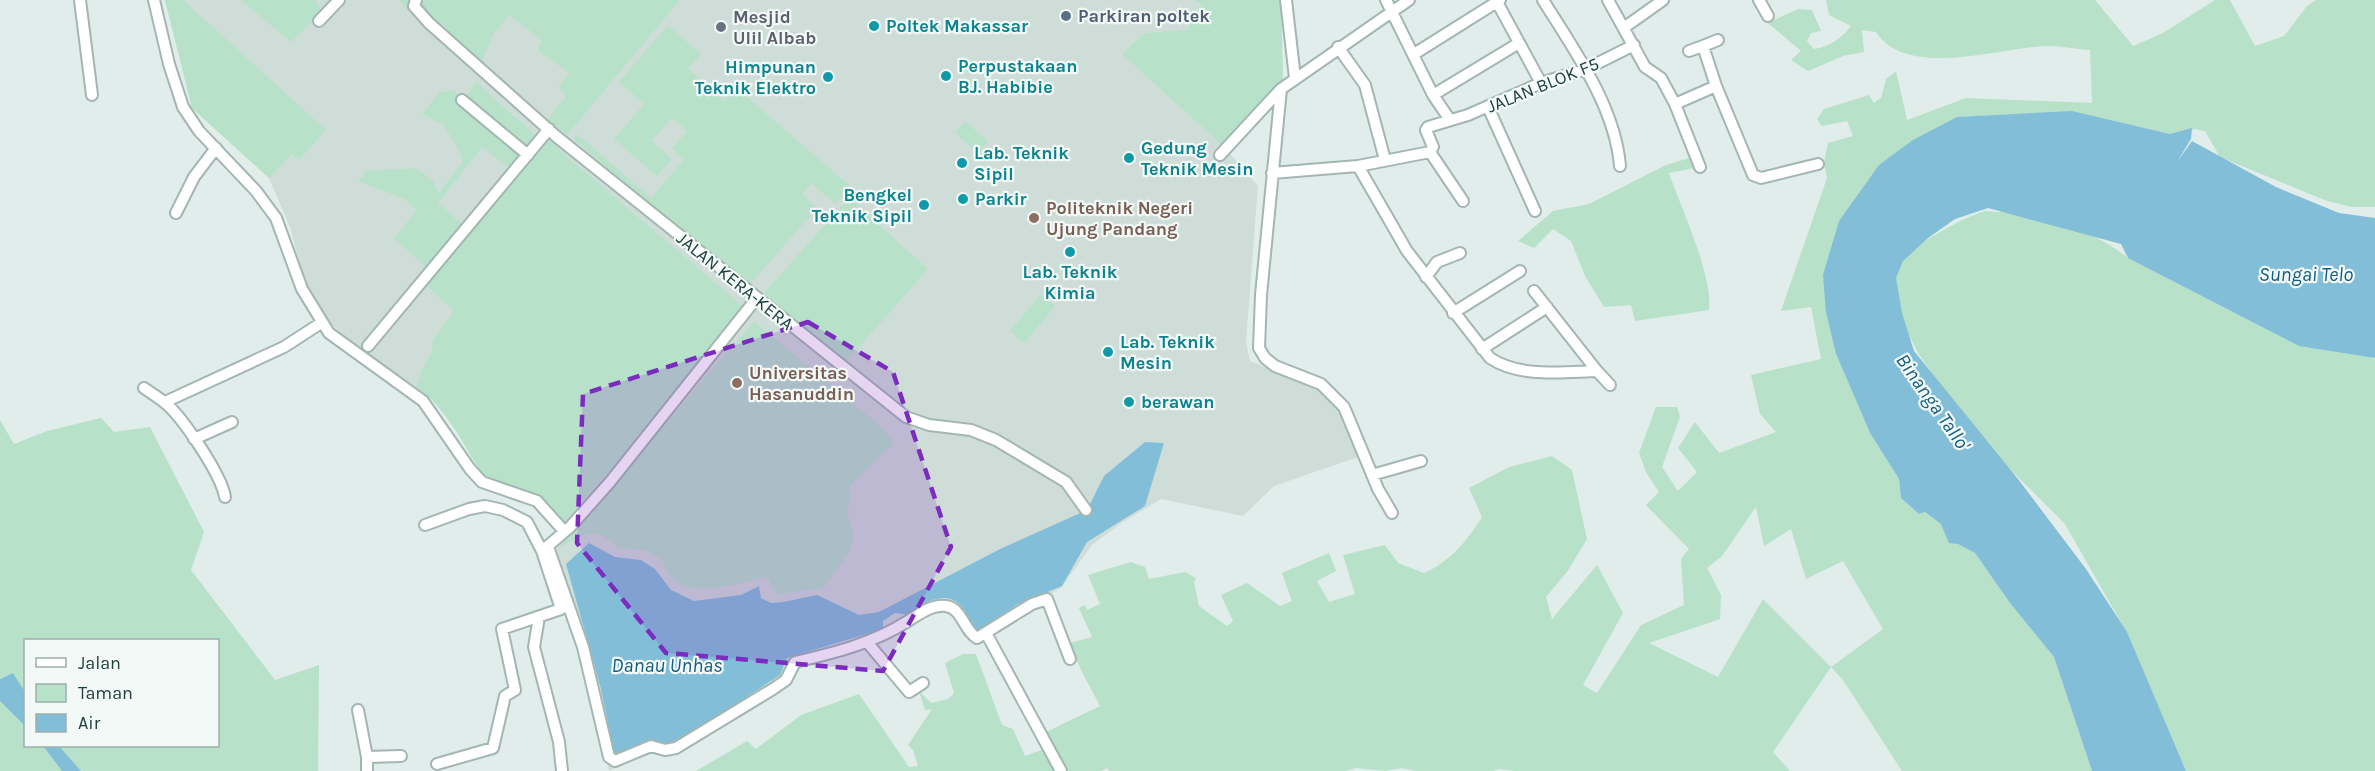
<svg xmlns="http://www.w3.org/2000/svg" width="2375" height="771" viewBox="0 0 2375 771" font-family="Karla,sans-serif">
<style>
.built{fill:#cfddd9}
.green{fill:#b7e1c9;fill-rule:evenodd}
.water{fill:#83bed9}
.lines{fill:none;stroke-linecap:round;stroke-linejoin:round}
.street-casing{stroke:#a3b6b3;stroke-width:14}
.street{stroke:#fff;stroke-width:10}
.marked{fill:#7b2cbf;fill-opacity:0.2;stroke:#7b2cbf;stroke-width:4.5;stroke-dasharray:12 8;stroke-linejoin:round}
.service-dot{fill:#5c6f8a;stroke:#f2f9f7;stroke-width:2}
.culture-dot{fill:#0f9aa8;stroke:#f2f9f7;stroke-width:2}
.worship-dot{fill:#6b7280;stroke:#f2f9f7;stroke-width:2}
.education-dot{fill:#8d6e63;stroke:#f2f9f7;stroke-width:2}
.labels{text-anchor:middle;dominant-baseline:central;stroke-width:4.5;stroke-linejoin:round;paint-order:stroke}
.service-label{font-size:18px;font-weight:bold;fill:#4e5e75;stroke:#f2f9f7;text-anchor:start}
.worship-label{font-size:18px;font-weight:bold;fill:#5b616d;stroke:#f2f9f7;text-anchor:start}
.culture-label{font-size:18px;font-weight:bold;fill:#0d838f;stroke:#f2f9f7;text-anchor:start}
.street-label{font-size:18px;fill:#1f403d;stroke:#f2f9f7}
.education-label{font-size:18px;font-weight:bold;fill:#785e54;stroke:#f2f9f7;text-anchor:start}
.water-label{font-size:20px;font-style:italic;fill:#125e83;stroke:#f2f9f7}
</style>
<rect width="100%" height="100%" fill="#e1edea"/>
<path class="built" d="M165 0H1281L1283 82 1222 145 1258 186 1246 342 1250 361 1323 391 1337 404 1361 456 1274 486 1243 516 1161 499 1123 522 1092 545 1061 588 979 635 973 642 954 612 937 610 913 621 894 636 864 648 836 657 796 664 782 688 756 707 677 752 665 755 649 752 609 771 580 647 547 554 556 549 573 530 550 504 536 493 508 486 483 475 458 433 430 396 355 346 336 329 318 308 302 274 291 230 269 178 192 108Z"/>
<path class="green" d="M165 0H183L326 130 299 160 292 154 269 178 192 108Z
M241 0H315L322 12 291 42Z
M399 0H680L567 135 548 119 566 96 558 87 570 74 538 50 542 40 509 15 494 33 481 64 464 50 442 23 431 33Z
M1195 0H1281L1283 82 1222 145 1122 54 1145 33 1187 30 1201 4Z
M1826 0H2095L2133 46 2163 33 2215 0H2230L2255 46 2284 36 2307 6 2316 0H2375V207H2352L2327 201 2220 157 2205 131 2195 129 2170 134 2074 112 1957 117 1858 197 1839 221 1836 354 1870 433 1899 479 1901 498 1919 514 1925 512 1941 524 1958 544 1975 553 2010 603 2054 657 2092 771H1902L1843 680 1831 667 1773 752 1790 771H1515L1499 769 1493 771H1416L1401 768 1385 771 1356 768 1345 771H1109L1107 768 1101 771H696L747 741 756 749 801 715 859 694 909 767 918 766 913 750 908 745 932 709 925 710 919 691 931 703 948 699 954 693 945 663 963 654H976L1002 725 1013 729 1025 756 1049 747 1044 733 1100 706 1081 670 1070 643 1092 637 1079 608 1085 605 1087 610 1100 604 1088 575 1131 562 1145 567 1149 579 1185 572 1196 578 1194 582 1199 606 1227 626 1233 621 1221 595 1247 583 1280 606 1292 601 1282 573 1329 553 1336 571 1317 581 1329 602 1355 594 1343 555 1385 545 1398 563 1424 573C1451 561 1467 541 1482 517L1469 488 1509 467 1552 456 1572 470 1587 539 1567 572 1546 597 1552 619 1597 565 1623 613 1583 685 1597 693 1641 625 1684 605 1681 559 1689 549 1646 505 1659 492 1646 472 1639 453 1656 407H1677L1680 417 1662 467 1678 491 1697 472 1678 448 1695 422 1719 453 1776 432 1760 414 1751 375 1821 359 1811 307 1781 311 1827 178 1824 163 1828 143 1853 136 1847 121 1822 126 1817 119 1824 109 1869 95 1874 103 1881 98 1886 79 1896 71 1907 120 1966 98 2092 103 2090 50C2076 49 2062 46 2048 46 2000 47 1907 80 1876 32L1862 30 1864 52 1843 56 1808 71 1791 60 1801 51 1768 23 1798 9 1812 10 1821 31 1811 33 1807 41 1814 49C1829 47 1842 38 1851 26L1829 15ZM1756 507 1764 546 1791 529 1806 579 1843 561 1883 629 1831 667 1763 599 1718 677 1649 643 1720 619 1721 595 1707 568 1722 556Z
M668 25 701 54 688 69 725 101 737 88 851 187 836 204 811 183 802 194 817 208 746 289 573 138 577 134 651 198 684 160 672 149 687 131 672 118 651 141 672 159 657 176 614 139 644 104 619 82Z
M476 82 544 143 550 137 558 149 745 308 673 399 564 522C538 487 526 492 488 479L483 475C462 444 448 408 416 387L425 363 432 352 433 340 454 311 424 283 535 155 467 97Z
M455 91 459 102 522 154 510 169 482 147 438 203 463 225 426 267 394 238 417 210 403 198 358 181 366 171 416 168 434 182 438 194 463 162C460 149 450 136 443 124L422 114 440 92Z
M965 121 988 141 978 153 955 133Z
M1699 155 1695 168 1669 173C1681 208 1713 275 1709 310L1635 321 1631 305 1604 307 1585 276 1571 241 1553 229 1534 248 1518 241 1553 211 1589 204 1666 165Z
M849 198 928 269 844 364 764 293Z
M1984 211C2001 213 2019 212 2036 216 2067 222 2103 238 2128 258L2375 359V771H2186L2127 633 2065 524 1973 432 1918 353 1904 325 1895 293V271L1915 246 1960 221Z
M1041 294 1055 306 1024 343 1010 331Z
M754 321 885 430 894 443 850 486 848 515 854 535 850 551 824 588 776 594 767 576C742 583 693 600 672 577 667 572 665 562 659 558 648 548 632 549 618 548 594 525 585 533 559 548Z
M101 418 114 432 150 427 204 532 191 570 275 680 319 665 318 771H81L60 748 59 746H218V640H26L25 692 13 673 0 679V420L14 444 47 431Z
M0 701 25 726 26 746H43L62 771H0Z"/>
<path class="water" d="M2072 111 2170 134 2192 128 2191 139 2177 162 2192 141 2276 187 2339 213 2375 218V358L2299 346 2128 258 2121 244 1988 208 1955 219 1928 238 1903 261 1896 278 1902 313 1914 351 2018 479 2086 569 2127 632 2186 771H2092L2054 657 2010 603 1975 553 1958 544 1949 543 1941 524 1925 512 1919 514 1901 498 1899 479 1870 433 1836 354 1826 312 1823 275 1839 221 1879 165 1913 140 1957 117Z
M1145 442 1164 443 1145 506 1087 542 1062 586 1016 605 979 633 975 632C971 624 967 612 961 606 946 589 921 603 909 615L895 613 883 621V629L787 658 780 675 669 748 615 757 601 689 566 564 589 543 615 557 641 560 655 569 671 590 694 601 741 595 759 586 761 598 771 603 783 602 817 595 859 615 879 612 1000 549 1087 510 1104 476Z
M13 673 25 692V726L0 701V679Z
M43 746H59L81 771H62Z"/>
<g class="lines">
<defs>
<path id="street" d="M80 0 92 95
M154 0 169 64 183 107 199 131 256 191 276 218 302 289 329 333 423 401 470 469 482 482 537 501 563 530
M416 0 414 6 429 23 557 137 906 417 929 425 971 430 996 440 1066 482 1086 510
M1286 0 1295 78
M1386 0 1433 95 1450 120
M1543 0C1574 50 1615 106 1620 166
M1608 0 1645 67 1661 78 1675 104 1716 86 1753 175 1761 178 1818 164
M1759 0 1768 16
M1497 2 1541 83
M319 21 339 0
M1625 27 1663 0
M1703 46 1718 40
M1338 47 1365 85 1385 160
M1689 51 1703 46 1716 86
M1414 54 1500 0
M1281 89 1261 295 1259 348 1265 358 1275 366 1321 384 1344 407 1378 489 1392 513
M1433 95 1519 43
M462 100 528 155
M1675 104 1700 167
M1488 107 1535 211
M1430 152 1358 166 1407 251 1490 358C1520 378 1563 372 1597 371L1610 385
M1220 155 1281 89 1409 0
M1272 173 1358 166
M1463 201 1430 152 1433 147 1426 130 1428 127 1468 115 1541 83 1586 69 1634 45
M176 213 194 177 216 148
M1426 277 1437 262 1460 253
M1534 291 1597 371
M1453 313 1520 271
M368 346 549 129
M1482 349 1547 307
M144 388C151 393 158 397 164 402 182 416 221 474 225 497
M165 402 284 347 321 323
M194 439 232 422
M1372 475 1421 461
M425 525 469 509 485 506 503 510 527 522 542 551
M548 547 583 647 609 757 615 761 651 746 665 750 676 748 773 689 786 680 795 662C834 653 874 643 908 621 919 614 932 604 946 606 962 608 964 631 977 638L1032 604 1047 599 1070 659
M539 617 534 647 559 742 562 771
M986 633 1061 771
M867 642 909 692 923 683
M358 710 367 757
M437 764 493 748 505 696 515 690 502 629 561 609 542 551 570 527 610 482 756 299
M367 771V757L401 756"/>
</defs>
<use href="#street" class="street-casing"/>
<use href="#street" class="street"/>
</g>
<path class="marked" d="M808 322 893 372 951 547 883 671 666 653 577 543 583 394Z"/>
<circle class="service-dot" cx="1066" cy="16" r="6"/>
<g class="culture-dot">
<circle cx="874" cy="26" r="6"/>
<circle cx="946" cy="76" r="6"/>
<circle cx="828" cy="77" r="6"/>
<circle cx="1129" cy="158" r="6"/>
<circle cx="962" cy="163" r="6"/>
<circle cx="963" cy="199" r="6"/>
<circle cx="924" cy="205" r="6"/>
<circle cx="1070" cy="252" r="6"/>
<circle cx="1108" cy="352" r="6"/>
<circle cx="1129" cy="402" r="6"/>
</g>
<circle class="worship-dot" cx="721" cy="27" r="6"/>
<g class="education-dot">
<circle cx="1034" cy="218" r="6"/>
<circle cx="737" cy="383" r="6"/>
</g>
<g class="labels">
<g class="service-label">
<text x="1078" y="16">Parkiran poltek</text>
</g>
<g class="worship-label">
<text x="733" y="17">Mesjid<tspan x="733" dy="21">Ulil Albab</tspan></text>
</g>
<g class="culture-label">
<text x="886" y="26">Poltek Makassar</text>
<text x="958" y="66">Perpustakaan<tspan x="958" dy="21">BJ. Habibie</tspan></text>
<text x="816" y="67" text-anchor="end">Himpunan<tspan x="816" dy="21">Teknik Elektro</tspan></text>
<text x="1141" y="148">Gedung<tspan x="1141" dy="21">Teknik Mesin</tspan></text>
<text x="974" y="153">Lab. Teknik<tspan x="974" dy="21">Sipil</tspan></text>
<text x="912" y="195" text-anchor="end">Bengkel<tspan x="912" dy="21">Teknik Sipil</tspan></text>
<text x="975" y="199">Parkir</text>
<text x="1070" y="272" text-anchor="middle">Lab. Teknik<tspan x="1070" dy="21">Kimia</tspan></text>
<text x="1120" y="342">Lab. Teknik<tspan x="1120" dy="21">Mesin</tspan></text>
<text x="1141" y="402">berawan</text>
</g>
<g class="street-label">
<text transform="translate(1543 85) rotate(-22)">JALAN BLOK F5</text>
<text transform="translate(735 281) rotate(39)">JALAN KERA-KERA</text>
</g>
<g class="education-label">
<text x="1046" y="208">Politeknik Negeri<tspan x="1046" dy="21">Ujung Pandang</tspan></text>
<text x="749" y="373">Universitas<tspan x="749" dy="21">Hasanuddin</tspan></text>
</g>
<g class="water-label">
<text x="2306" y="274">Sungai Telo</text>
<text transform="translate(1933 402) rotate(55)">Binanga Tallo'</text>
<text x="667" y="665">Danau Unhas</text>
</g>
</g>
<rect x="24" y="639" width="195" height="108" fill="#f2f9f7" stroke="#9eafad" stroke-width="1.5"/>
<rect x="36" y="658" width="30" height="9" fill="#ffffff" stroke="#9eafad" stroke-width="1.5"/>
<text x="78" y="669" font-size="18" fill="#1f403d">Jalan</text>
<rect x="36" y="684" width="30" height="18" fill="#b7e1c9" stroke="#9eafad" stroke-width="1.5"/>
<text x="78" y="699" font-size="18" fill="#1f403d">Taman</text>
<rect x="36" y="714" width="30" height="18" fill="#83bed9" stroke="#9eafad" stroke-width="1.5"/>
<text x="78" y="729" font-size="18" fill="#1f403d">Air</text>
</svg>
